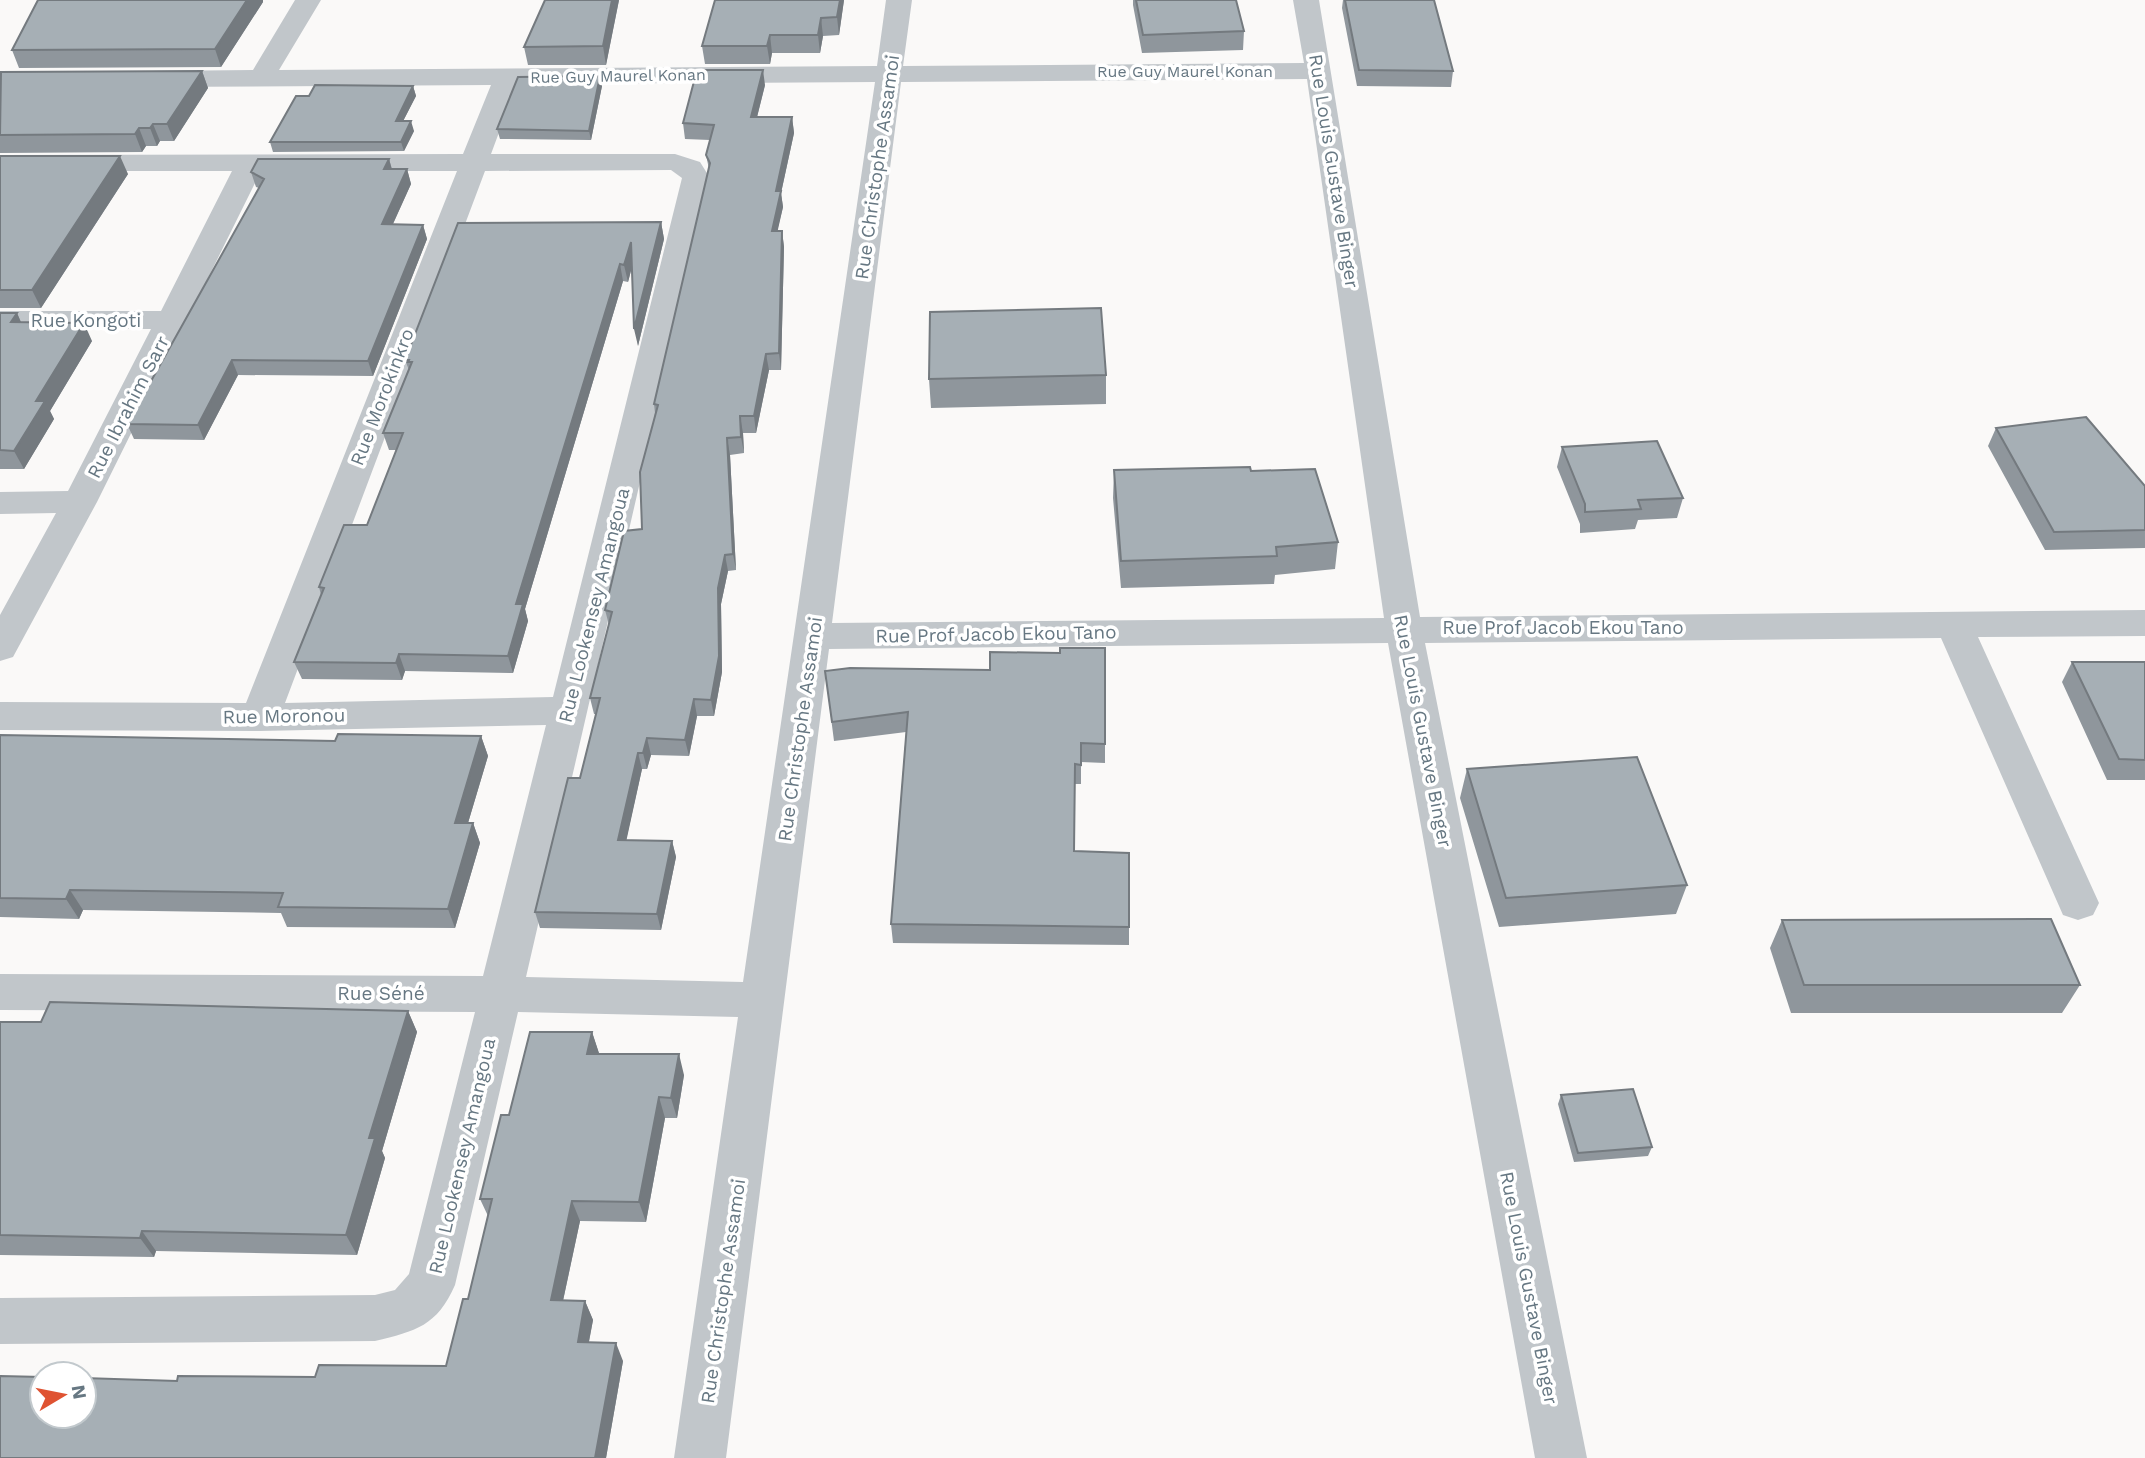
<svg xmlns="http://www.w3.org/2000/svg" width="2145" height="1458" viewBox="0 0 2145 1458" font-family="'Work Sans',sans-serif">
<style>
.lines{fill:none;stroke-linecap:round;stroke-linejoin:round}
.minor{fill:#c1c6ca;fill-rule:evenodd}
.wall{fill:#8f969c}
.shaded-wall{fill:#747a7f}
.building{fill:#a6afb5;stroke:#747a7f;stroke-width:2}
.labels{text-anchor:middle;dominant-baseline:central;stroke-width:7;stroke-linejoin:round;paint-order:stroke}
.far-street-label{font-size:16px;fill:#667782;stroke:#fff}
.street-label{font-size:19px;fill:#667782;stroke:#fff}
</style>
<rect width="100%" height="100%" fill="#faf9f8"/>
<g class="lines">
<path class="minor" d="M295 0H321L279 70 877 66 886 0H912L903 66 1304 63 1293 0H1319L1420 617 2145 610V636L1978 637 2099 903 2093 915 2078 920 2063 915 1941 638 1425 643 1587 1458H1535L1388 643 829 649 726 1458H674L738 1017 518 1012 455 1285C437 1326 416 1331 375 1341L0 1344V1298L375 1295 395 1290 409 1274 475 1012 0 1010V974L483 976 546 725 260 731 0 730V702L246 703 457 171H261L97 502 13 657 0 661V615L56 513 0 514V492L68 491 151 329H0V311H161L232 171H0V155L463 154 491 85 152 87 143 85 139 79 143 73 152 71 253 70ZM1307 79 1384 618 832 623 901 82ZM875 82 743 982 526 977 710 178 700 162 675 154H491L517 84ZM671 170 682 178 553 697 285 703 485 171Z"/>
</g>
<path class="wall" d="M38 0H263V2L221 67 19 68 12 50Z
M619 0 606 65H528L524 47Z
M844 0 839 35 823 36 820 53H772L770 64H705L702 46Z
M1133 0H1236L1244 31 1243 50 1142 53 1133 5Z
M1343 0H1434L1453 71 1451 87 1357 86 1342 8Z
M202 71 208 88 174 141H160L157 146H146L142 152 0 153V74Z
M600 76 602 86 591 140 500 139 497 129Z
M765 85 757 117H792L794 133 781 193 783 207 777 231H782L784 247 781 370H769L756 433H743L744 453 730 455 736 570 728 571 721 604 722 672 714 716H697L689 756 651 755 647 769H642L626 840 672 841 676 857 661 930 540 928 535 912 580 778 596 714H594L590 698 609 625 605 610 642 529 655 413 654 404 709 169 706 155 710 140 685 139 683 123Z
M413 86 416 96 403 121 414 131 404 151 273 152 270 142 309 96Z
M0 156 128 174 41 308H0Z
M389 159 392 169H407L411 184 393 224 423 225 427 239 373 376 238 375 204 440 134 439 127 424 259 188 256 187 251 172Z
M661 222 664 239 638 346 632 267 628 282 623 281 525 609 528 621 513 673 405 671 402 680 302 679 294 662 321 595 319 587 367 525 396 450H389L383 433 409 370 405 360Z
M0 313H17L21 322 92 341 50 411 54 419 24 469H0Z
M1106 375V404L931 408 929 379Z
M1996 428 2145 486V548L2045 550 1988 446Z
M1562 447 1683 498 1677 518 1638 520 1635 529 1580 533V524L1557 467Z
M1114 470 1251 471 1338 542 1335 569 1275 575 1274 584 1121 588 1113 498Z
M1105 648V763L1081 762V784H1075L1074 851 1129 927V945L893 943 891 924 906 732 834 741 825 671 990 670 1060 653Z
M2072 662H2145V780H2107L2062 682Z
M0 735 335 741 481 736 488 756 468 823H473L480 843 455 928 287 927 281 913 83 910 79 919 0 917Z
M1467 769 1687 885 1676 914 1499 927 1460 798Z
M1782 920 2080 985 2062 1013H1791L1770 948Z
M408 1011 417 1032 382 1151 385 1158 357 1255 156 1251 154 1257 0 1255V1022H41Z
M592 1032 599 1054 684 1075 677 1118H665L646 1222 580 1221 563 1301H585L593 1320 589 1342 623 1361 606 1458H0L177 1381 315 1377 446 1366 468 1299 488 1216 480 1199 509 1115Z
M1561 1095 1652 1147 1648 1156 1574 1162 1558 1104Z"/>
<path class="shaded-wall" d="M247 0H263V2L221 67 215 49Z
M612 0H619L606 65 603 46Z
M840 0H844L839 35 837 17Z
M821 18 823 36 820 53 818 35Z
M770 35 772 53 770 64 767 46Z
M763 70 765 85 753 133 751 117Z
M202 71 208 88 174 141 167 124Z
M600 76 602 86 591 140 589 131Z
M413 86 416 96 398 131 396 121Z
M792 117 794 133 781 193 783 207 774 247 772 231 776 191Z
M411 121 414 131 404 151 401 142Z
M153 124 160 141 157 146 150 128Z
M139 128 146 146 142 152 135 134Z
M120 156 128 174 41 308 32 290Z
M389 159 393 174 384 169Z
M407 169 411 184 386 239 382 224Z
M661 222 664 239 638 346 634 329Z
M423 225 427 239 373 376 368 361Z
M782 231 784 247 781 370 779 353Z
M631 242 634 259 628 282 624 265Z
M620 264 623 281 525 609 528 621 513 673 508 656 516 604Z
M17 313 25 332 11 322Z
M84 323 92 341 50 411 54 419 24 469 14 451 36 401Z
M766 354 769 370 756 433 754 416Z
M232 360 238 375 204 440 198 425Z
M740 416 743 433 744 453 741 437Z
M727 438 730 455 736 570 733 554Z
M725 555 728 571 721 604 722 672 714 716 711 700 718 588Z
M399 654 405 671 402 680 396 663Z
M694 699 697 716 689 756 685 740Z
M481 736 488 756 462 843 455 823Z
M647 738 651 755 647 769 643 753Z
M638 753 642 769 623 856 618 840Z
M473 823 480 843 455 928 448 909Z
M672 841 676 857 661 930 657 914Z
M70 890 83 910 79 919 66 899Z
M408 1011 417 1032 382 1151 385 1158 357 1255 346 1235 369 1138Z
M592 1032 599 1053 594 1075 587 1054Z
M679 1054 684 1075 677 1118 671 1098Z
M659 1097 665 1118 646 1222 639 1202Z
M572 1201 580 1221 559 1319 551 1300Z
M142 1231 156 1251 154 1257 140 1238Z
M585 1301 593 1320 585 1361 578 1342Z
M616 1343 623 1361 606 1458H595Z"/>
<path class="building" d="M38 0H247L215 49 12 50Z
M545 0H612L603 46 524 47Z
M715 0H840L837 17 821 18 818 35H770L767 46H702Z
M1136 0H1236L1244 31 1143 35Z
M1345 0H1434L1453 71 1359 70Z
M697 70H763L751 117H792L776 191H781L772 231H782L779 353 766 354 754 416H740L741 437 727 438 733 554 725 555 718 588 719 656 711 700 694 699 685 740 647 738 643 753H638L618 840 672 841 657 914 535 912 568 778H580L600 698H590L612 612 605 610 624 531 642 529 640 472 658 405 654 404 710 163 706 155 714 125 683 123Z
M202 71 167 124H153L150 128H139L135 134 0 135 1 72Z
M600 76 589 131 497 129 518 77Z
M315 85 413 86 396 121H411L401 142H270L296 96H309Z
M0 156H120L32 290H0Z
M258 159H389L384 169H407L382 224 423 225 368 361 232 360 198 425 127 424 264 179 251 172Z
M661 222 634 329 631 242 624 265 620 264 516 604H523L508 656 399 654 396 663 294 662 324 588 319 587 344 525H367L403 433H383L412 362H408L409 360H405L458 223Z
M1101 308 1106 375 929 379 930 312Z
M0 313H17L11 322 84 323 36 401H45L14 451 0 450Z
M2086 417 2145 486V530L2054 532 1996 428Z
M1657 441 1683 498 1638 500 1641 509 1585 512V504L1562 447Z
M1250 467 1251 471 1315 469 1338 542 1276 547 1277 556 1121 561 1114 470Z
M1060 648H1105V744L1081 743V765L1075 764 1074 851 1129 853V927L891 924 908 712 832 722 825 671 850 668 990 670V652L1060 653Z
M2072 662H2145V760L2119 759Z
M338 734 481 736 455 823H473L448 909 278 907 283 893 70 890 66 899 0 898V735L335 741Z
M1637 757 1687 885 1506 898 1467 769Z
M2051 919 2080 985H1804L1782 920Z
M50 1002 408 1011 369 1138H375L346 1235 142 1231 140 1238 0 1235V1022H41Z
M530 1032H592L587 1054H679L671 1098 659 1097 639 1202 572 1201 551 1300 585 1301 578 1342 616 1343 595 1458H0V1376L42 1377V1416H84V1378L177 1381 178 1376 315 1377 319 1365 446 1366 463 1299H468L492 1199H480L501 1115H509Z
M1633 1089 1652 1147 1578 1153 1561 1095Z"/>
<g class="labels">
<g class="far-street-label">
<text x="1185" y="71">Rue Guy Maurel Konan</text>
<text transform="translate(618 76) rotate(-1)">Rue Guy Maurel Konan</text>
</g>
<g class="street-label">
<text transform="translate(877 167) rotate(-82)">Rue Christophe Assamoi</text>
<text transform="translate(1334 171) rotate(81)">Rue Louis Gustave Binger</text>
<text x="86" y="320">Rue Kongoti</text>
<text transform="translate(382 397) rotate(-69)">Rue Morokinkro</text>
<text transform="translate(128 407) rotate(-63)">Rue Ibrahim Sarr</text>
<text transform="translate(594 605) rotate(-76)">Rue Lookensey Amangoua</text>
<text x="1563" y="627">Rue Prof Jacob Ekou Tano</text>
<text transform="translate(996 634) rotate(-1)">Rue Prof Jacob Ekou Tano</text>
<text transform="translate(284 716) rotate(-1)">Rue Moronou</text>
<text transform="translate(800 729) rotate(-82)">Rue Christophe Assamoi</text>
<text transform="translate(1423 731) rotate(79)">Rue Louis Gustave Binger</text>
<text x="381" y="993">Rue Séné</text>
<text transform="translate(462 1156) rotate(-77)">Rue Lookensey Amangoua</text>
<text transform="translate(1529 1288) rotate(79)">Rue Louis Gustave Binger</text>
<text transform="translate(723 1291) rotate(-82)">Rue Christophe Assamoi</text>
</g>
</g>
<g transform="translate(63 1395) rotate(80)"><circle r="33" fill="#ffffff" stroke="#c2c9cd" stroke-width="2"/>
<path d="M0-5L12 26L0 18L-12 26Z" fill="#df5332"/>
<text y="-10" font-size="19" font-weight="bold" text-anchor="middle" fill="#667782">N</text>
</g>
</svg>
